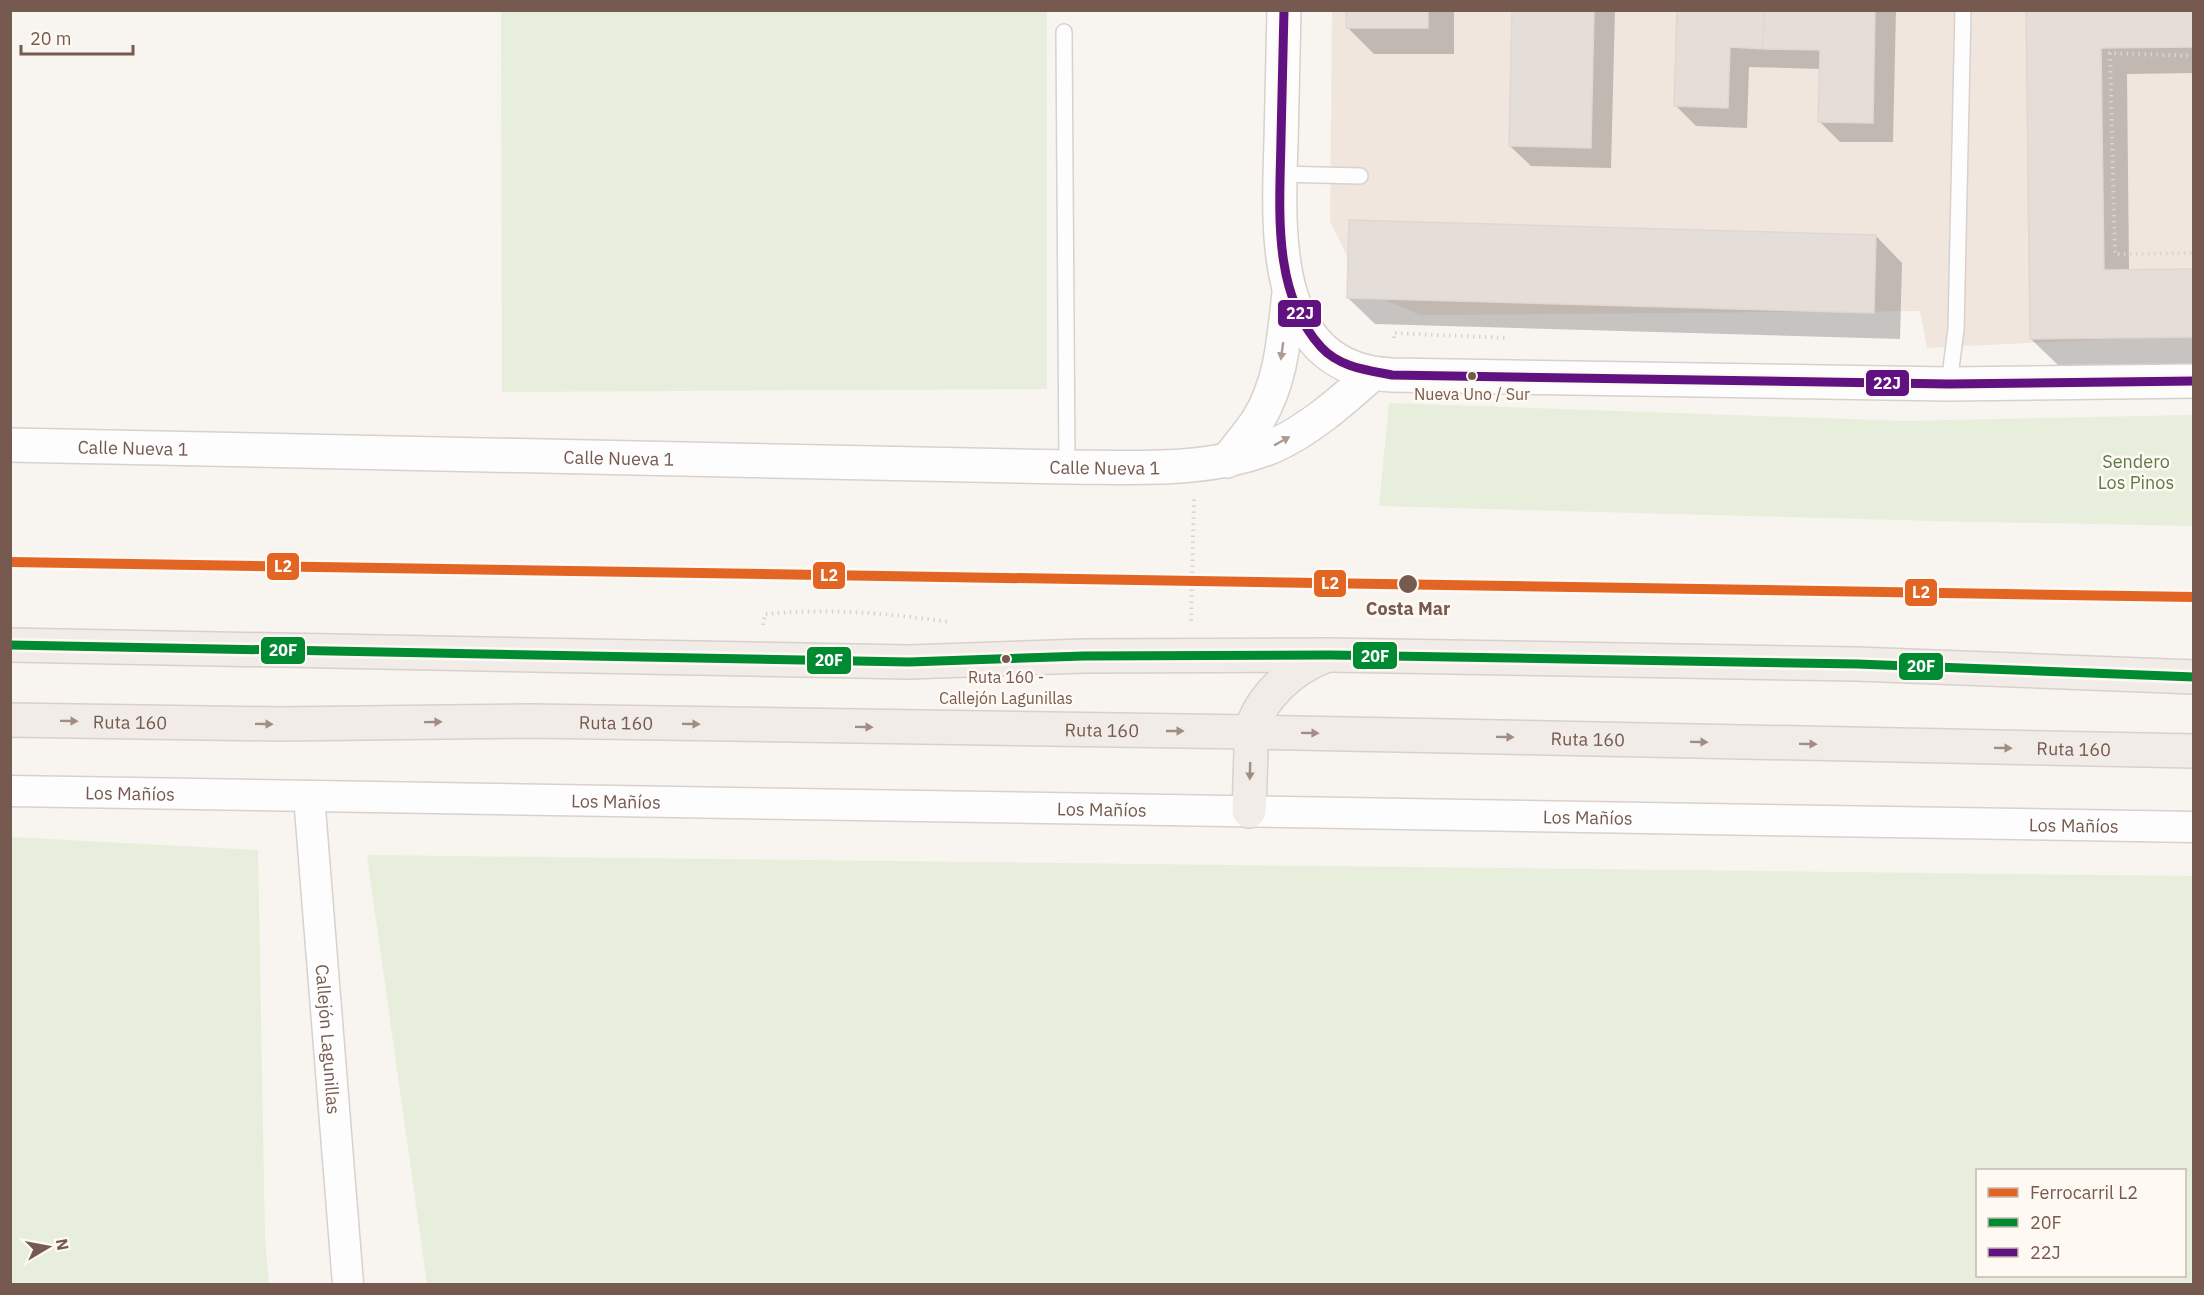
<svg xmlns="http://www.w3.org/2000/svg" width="2204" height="1295" viewBox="0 0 2204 1295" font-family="'IBM Plex Sans',sans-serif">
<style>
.residential{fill:#f0e6de}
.green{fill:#e7eedb;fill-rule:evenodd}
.shadow{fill:#0003}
.building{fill:#e5ddd7;stroke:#e1d7d2;stroke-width:1.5}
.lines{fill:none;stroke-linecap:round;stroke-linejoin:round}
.service-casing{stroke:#d8d1cd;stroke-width:18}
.minor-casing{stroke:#d8d1cd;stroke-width:33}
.tertiary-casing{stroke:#d8d1cd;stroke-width:36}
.secondary-casing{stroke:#d8d0cb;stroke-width:36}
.trunk-casing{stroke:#d9d0cc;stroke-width:36}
.path{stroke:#dbd3d0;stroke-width:4;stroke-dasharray:1.5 4.5;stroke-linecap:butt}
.service{stroke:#fefdfd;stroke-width:15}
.minor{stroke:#fefdfd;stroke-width:30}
.tertiary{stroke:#fefdfd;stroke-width:33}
.secondary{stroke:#fefdfd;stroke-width:33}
.trunk{stroke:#f2ece8;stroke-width:33}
.bus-1-casing{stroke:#fef9f3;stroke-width:14}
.bus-2-casing{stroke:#fef9f3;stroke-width:14}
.bus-1{stroke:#008a32;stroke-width:9}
.bus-2{stroke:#5f1280;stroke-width:9}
.rail-1-casing{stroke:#fef9f3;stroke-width:15}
.rail-1{stroke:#e36523;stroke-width:10}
.oneway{fill:#ad9b95}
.oneway2{fill:#a28d85}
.bus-dot{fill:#775a4f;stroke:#fef9f3;stroke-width:2}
.labels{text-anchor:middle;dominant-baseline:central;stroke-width:5;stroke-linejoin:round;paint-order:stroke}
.bus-label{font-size:16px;fill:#775a4f;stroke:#fef9f3}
.street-label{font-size:18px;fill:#775a4f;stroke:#fef9f3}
.park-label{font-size:18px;fill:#5b7c47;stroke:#fef9f3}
.stop-label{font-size:18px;font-weight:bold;fill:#775a4f;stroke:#fef9f3}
.line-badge{stroke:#fef9f3;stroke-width:2}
.badge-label{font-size:16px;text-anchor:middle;font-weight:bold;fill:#fff}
</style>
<rect width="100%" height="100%" fill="#f8f4f0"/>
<path class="residential" d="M1332 11H2193V335L1927 348 1920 311 1420 315 1364 291 1330 221Z"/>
<path class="green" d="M501 11H1047V389L502 392Z
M1389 403 1905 421 2193 415V526L1936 521 1379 506Z
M10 837 258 850 265 1240 269 1284H11Z
M367 855 2193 876V1284H427ZM1978 1170H2184V1276H1978Z"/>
<path class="shadow" d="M1347 10H1454V54H1374L1347 27Z
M1513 10H1615L1611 168 1531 166 1510 146Z
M1678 10H1896L1893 142H1840L1819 121 1821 69 1749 67 1747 128 1696 126 1676 106Z
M2027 10H2194V73L2127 74 2129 271 2194 270V364L2058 365 2031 339Z
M1876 236 1902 263 1900 339 1375 324 1348 298Z"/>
<path class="building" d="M1346 10H1428V28H1346Z
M1512 10H1594L1591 148 1509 146Z
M1677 10H1764L1763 49 1730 47 1728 108 1674 106Z
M1764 10H1875L1873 123 1818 122 1820 50 1763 49Z
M2026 10H2194V47L2101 48 2104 270 2194 269V337L2030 339Z
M1349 220 1876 235 1874 313 1347 298Z"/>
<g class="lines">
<defs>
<path id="service" d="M1064 32 1067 467
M1280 174 1360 176
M1949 384 1956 329 1963 10"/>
<g id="minor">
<path id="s1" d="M10 791 2194 827"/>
<path id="s2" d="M309 796 348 1284"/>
</g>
<g id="tertiary">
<path id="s3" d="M10 445 1067 467C1135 467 1206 473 1271 447 1308 431 1342 401 1371 375"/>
<path d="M1227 461C1237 447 1249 434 1258 420 1282 381 1284 336 1289 293"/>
</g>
<path id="secondary" d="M1284 10C1283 55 1282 99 1281 143 1278 232 1270 370 1392 375L1949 384 2194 381"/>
<g id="trunk">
<path d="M10 645 909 662 1084 656 1330 655 1857 664 2194 677"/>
<path id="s4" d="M10 720 280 724 531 721 1251 732 2194 751"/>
<path d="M1249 811C1250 792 1250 773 1251 754 1251 747 1250 738 1251 731 1261 696 1293 668 1325 656"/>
</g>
</defs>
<use href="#service" class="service-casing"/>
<use href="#minor" class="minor-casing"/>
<use href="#tertiary" class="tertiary-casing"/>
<use href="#secondary" class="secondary-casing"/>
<use href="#trunk" class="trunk-casing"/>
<path class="path" d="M2194 56 2110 53 2115 254 2194 253
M1394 338V333L1507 338
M1191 621 1194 499
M763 625 765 614C826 608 888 613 949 622"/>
<use href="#service" class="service"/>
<use href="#minor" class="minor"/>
<use href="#tertiary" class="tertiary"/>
<use href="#secondary" class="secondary"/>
<use href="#trunk" class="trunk"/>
<defs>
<path id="bus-1" d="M10 645 909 662 1084 656 1330 655 1857 664 2194 677"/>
<path id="bus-2" d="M1284 10C1283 53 1282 96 1281 138 1280 207 1271 292 1321 347 1339 367 1367 370 1392 375L1949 384 2194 381"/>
</defs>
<use href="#bus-1" class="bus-1-casing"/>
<use href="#bus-2" class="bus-2-casing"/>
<use href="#bus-1" class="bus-1"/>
<use href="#bus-2" class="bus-2"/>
<defs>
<path id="rail-1" d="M10 562 2194 597"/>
</defs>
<use href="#rail-1" class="rail-1-casing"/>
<use href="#rail-1" class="rail-1"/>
</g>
<defs><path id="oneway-solid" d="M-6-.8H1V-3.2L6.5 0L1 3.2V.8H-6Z" transform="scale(1.5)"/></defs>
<g class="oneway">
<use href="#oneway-solid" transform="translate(1282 351) rotate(98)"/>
<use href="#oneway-solid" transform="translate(1282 441) rotate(-29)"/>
</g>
<g class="oneway2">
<use href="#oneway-solid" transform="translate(69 721) rotate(1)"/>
<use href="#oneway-solid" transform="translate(433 722) rotate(-1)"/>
<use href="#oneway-solid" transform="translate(264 724) rotate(1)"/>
<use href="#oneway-solid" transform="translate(691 724) rotate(1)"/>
<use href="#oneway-solid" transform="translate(864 727) rotate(1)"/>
<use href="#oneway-solid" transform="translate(1175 731)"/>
<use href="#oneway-solid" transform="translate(1310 733) rotate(1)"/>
<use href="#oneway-solid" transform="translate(1505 737) rotate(1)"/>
<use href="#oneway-solid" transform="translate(1699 742) rotate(1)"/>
<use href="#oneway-solid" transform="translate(1808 744) rotate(1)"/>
<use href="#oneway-solid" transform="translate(2003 748) rotate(1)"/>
<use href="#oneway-solid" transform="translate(1250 771) rotate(91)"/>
</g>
<g class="bus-dot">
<circle cx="1472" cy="376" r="5"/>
<circle cx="1408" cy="584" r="10"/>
<circle cx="1006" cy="659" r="5"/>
</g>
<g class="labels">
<g class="bus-label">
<text x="1472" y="394">Nueva Uno / Sur</text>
<text x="1006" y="677">Ruta 160 -<tspan x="1006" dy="21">Callejón Lagunillas</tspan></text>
</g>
<g class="street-label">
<text stroke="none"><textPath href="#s3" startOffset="123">Calle Nueva 1</textPath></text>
<text stroke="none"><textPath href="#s3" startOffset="609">Calle Nueva 1</textPath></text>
<text stroke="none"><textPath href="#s3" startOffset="1095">Calle Nueva 1</textPath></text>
<text stroke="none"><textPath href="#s4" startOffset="120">Ruta 160</textPath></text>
<text stroke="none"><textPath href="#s4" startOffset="606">Ruta 160</textPath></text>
<text stroke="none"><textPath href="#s4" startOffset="1092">Ruta 160</textPath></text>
<text stroke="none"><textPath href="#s4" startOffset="1578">Ruta 160</textPath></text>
<text stroke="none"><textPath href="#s4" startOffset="2064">Ruta 160</textPath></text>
<text stroke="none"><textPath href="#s1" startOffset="120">Los Mañíos</textPath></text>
<text stroke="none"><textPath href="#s1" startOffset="606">Los Mañíos</textPath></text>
<text stroke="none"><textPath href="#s1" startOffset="1092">Los Mañíos</textPath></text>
<text stroke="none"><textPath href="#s1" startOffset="1578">Los Mañíos</textPath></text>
<text stroke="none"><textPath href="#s1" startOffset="2064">Los Mañíos</textPath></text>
<text stroke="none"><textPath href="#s2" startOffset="244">Callejón Lagunillas</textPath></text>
</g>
<g class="park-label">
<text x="2136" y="461">Sendero<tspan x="2136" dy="21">Los Pinos</tspan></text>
</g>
<g class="stop-label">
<text x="1408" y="608">Costa Mar</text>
</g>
</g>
<g class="line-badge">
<rect x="1277" y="299" width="45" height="29" rx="6" fill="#5f1280"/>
<rect x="1865" y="369" width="45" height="28" rx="6" fill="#5f1280"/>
<rect x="266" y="552" width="34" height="29" rx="6" fill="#e36523"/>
<rect x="812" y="561" width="34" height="29" rx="6" fill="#e36523"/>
<rect x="1313" y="569" width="34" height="29" rx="6" fill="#e36523"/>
<rect x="1904" y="578" width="34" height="29" rx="6" fill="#e36523"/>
<rect x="260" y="636" width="46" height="29" rx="6" fill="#008a32"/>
<rect x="1352" y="641" width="46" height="29" rx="6" fill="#008a32"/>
<rect x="806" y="646" width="46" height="29" rx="6" fill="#008a32"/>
<rect x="1898" y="652" width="46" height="29" rx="6" fill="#008a32"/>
</g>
<g class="badge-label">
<text x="1300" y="319">22J</text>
<text x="1887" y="389">22J</text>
<text x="283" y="572">L2</text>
<text x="829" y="581">L2</text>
<text x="1330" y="589">L2</text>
<text x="1921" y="598">L2</text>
<text x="283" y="656">20F</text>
<text x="1375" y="662">20F</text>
<text x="829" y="666">20F</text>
<text x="1921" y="672">20F</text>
</g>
<rect width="2204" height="1295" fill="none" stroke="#775a4f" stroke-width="24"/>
<rect x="1976" y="1169" width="210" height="108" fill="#fef9f3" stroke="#c8b9b1" stroke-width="1.5"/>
<rect x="1988" y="1188" width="30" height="9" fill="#e36523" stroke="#c8b9b1" stroke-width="1.5"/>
<text x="2030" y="1199" font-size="18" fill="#775a4f">Ferrocarril L2</text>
<rect x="1988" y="1218" width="30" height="9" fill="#008a32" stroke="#c8b9b1" stroke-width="1.5"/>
<text x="2030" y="1229" font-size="18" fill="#775a4f">20F</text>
<rect x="1988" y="1248" width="30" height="9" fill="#5f1280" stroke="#c8b9b1" stroke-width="1.5"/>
<text x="2030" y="1259" font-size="18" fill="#775a4f">22J</text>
<g transform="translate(48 1247) rotate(80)" stroke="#fef9f3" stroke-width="4.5" paint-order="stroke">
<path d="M0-4.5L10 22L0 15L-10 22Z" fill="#775a4f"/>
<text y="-9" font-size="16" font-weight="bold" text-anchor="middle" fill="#775a4f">N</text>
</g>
<path d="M21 45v9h112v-9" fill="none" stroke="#775a4f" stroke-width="3"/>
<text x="30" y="45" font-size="18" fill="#775a4f" stroke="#fef9f3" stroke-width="4.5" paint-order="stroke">20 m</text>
</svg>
